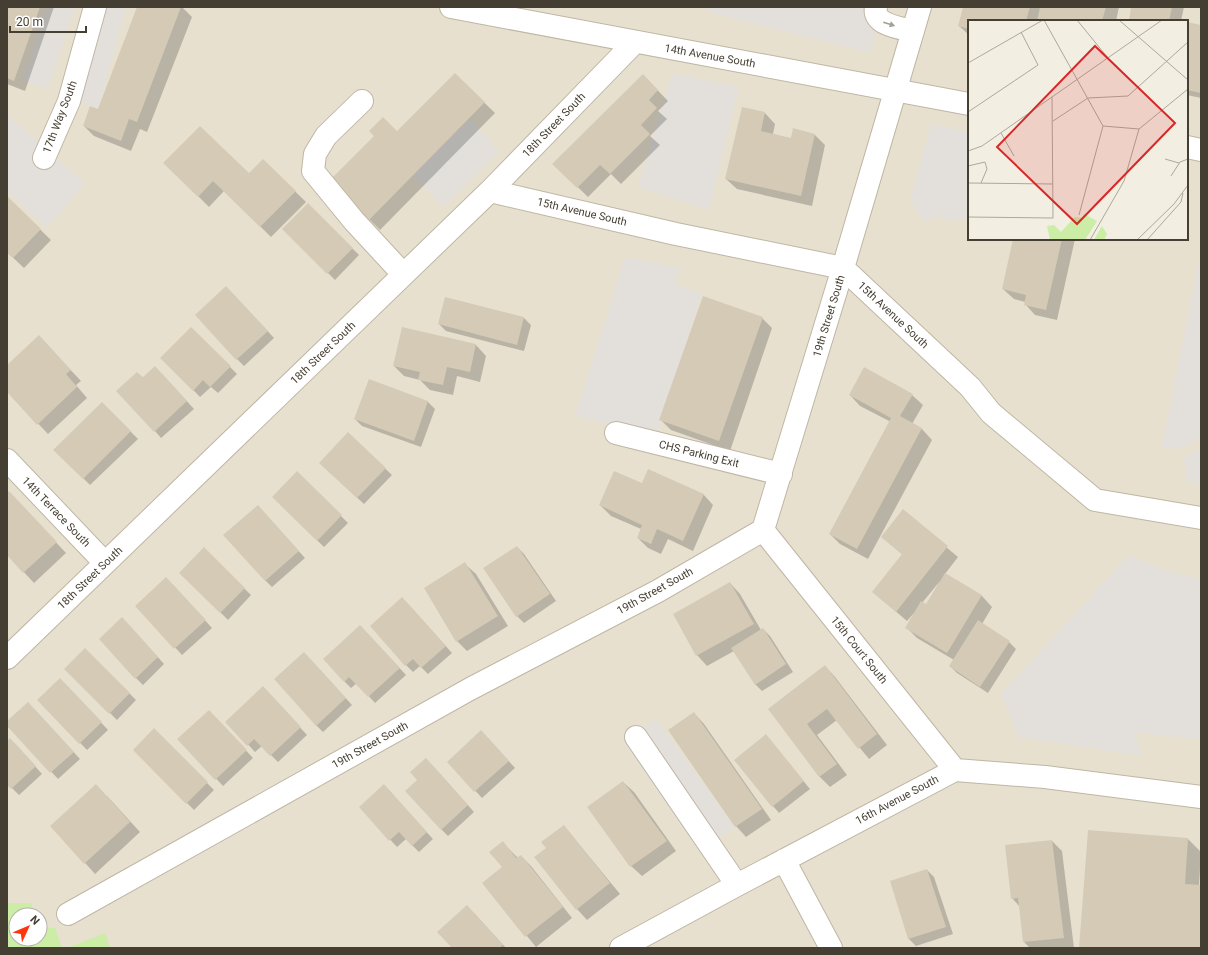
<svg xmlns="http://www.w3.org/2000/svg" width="1208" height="955" viewBox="0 0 1208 955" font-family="Roboto,sans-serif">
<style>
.residential{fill:#e8e0cf;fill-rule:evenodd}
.green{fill:#cbeda5}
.parking{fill:#e3e0db}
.shadow{fill:#0003;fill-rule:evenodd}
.building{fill:#d5cab6}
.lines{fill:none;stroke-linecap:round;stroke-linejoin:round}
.minor-casing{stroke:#bfb6a4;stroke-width:24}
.minor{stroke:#fff;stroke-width:22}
.oneway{fill:#a29e98}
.labels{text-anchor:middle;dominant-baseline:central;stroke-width:3;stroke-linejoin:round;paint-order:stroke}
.street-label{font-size:11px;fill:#453e32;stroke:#fff}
.inset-road{fill:none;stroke:#ada89c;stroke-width:1}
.view{fill:#d62828;fill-opacity:0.15;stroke:#d62828;stroke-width:2}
.inset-edge{fill:none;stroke:#453e32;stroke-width:2}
</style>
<rect width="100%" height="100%" fill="#f3eee2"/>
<path class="residential" d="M7 7H1201V948H7ZM969 21H1187V239H969ZM16 915H40V939H16Z"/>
<path class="green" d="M7 903H31L36 915H16V939H40V926L41 928H55L62 948H7Z
M105 933 110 948H67Z"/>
<path class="parking" d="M47 7H75L48 88 23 81Z
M102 7H126L99 108 74 102Z
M699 7H884L870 53 711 13V11Z
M672 73 739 87 709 210 638 187Z
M7 114 85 184 47 227 7 192Z
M470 118 499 152 443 207 412 176Z
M931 124 969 132V218L944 221V216L923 221 910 199Z
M1201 250V437L1181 449 1162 447Z
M625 257 681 268 675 285 702 293 656 436 575 416Z
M1201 448V483L1186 482 1184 458Z
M1129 555 1167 571 1201 579 1200 655 1201 656V740L1134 732 1142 756 1018 737 1001 694Z
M656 719 735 827 699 851 622 740Z"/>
<path class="shadow" d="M7 7H54L25 91 7 84Z
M138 7H182L192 17 147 132 140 129 131 151 94 136 84 126 98 110Z
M964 7H1119L1116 21H969V35L959 26Z
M1132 7H1184L1181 21H1130Z
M1187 23 1201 26V98L1187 95Z
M455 74 495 113 380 230 331 181 397 133Z
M643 75 668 101 658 111 667 119 650 136 660 145 621 184 611 174 588 197 554 164Z
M765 113 775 124 773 134 791 139 794 129 815 135 825 145 812 206 737 189 726 179Z
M263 160 306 202 271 237 224 191 209 207 165 163 249 175Z
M7 197 51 240 24 268 7 252Z
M308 204 359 255 335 280 284 229Z
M1015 239H1075L1057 320 1035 315 1025 304V302L1014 299 1003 289Z
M233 294 274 338 244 366 237 359Z
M524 318 531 325 524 351 446 331 439 324Z
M762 318 772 328 730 451 671 430 661 420Z
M191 328 237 374 218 393 211 387 200 397 162 358Z
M476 345 486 356 480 382 457 376 453 395 430 390 420 380 404 376 394 366Z
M49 347 81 381 76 385 87 398 48 434 7 391V366Z
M162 374 194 409 161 438 155 431 143 378Z
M369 380 428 402 435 409 421 447 362 426 355 419Z
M850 395H912L923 405 912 424 922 429 932 440 868 559 840 544 830 534 891 422 860 406Z
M102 403 138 439 90 485 55 450Z
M348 433 392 475 364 504 327 470Z
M297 472 348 523 324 547 273 497Z
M643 485 703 494 713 505 693 551 668 539 661 554 648 548 638 538 641 529 611 516 600 505Z
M7 494 19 503 66 553 34 583 7 554Z
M903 511 958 557 945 574 982 596 992 607 982 624 1009 642 1016 649 988 693 957 673 950 666 954 660 917 638 907 628 914 613 907 621 873 592 903 555 882 537ZM940 581 926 606 922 603Z
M264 513 305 558 272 587 265 580Z
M517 547 524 554 556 601 524 623 517 616Z
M204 549 251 595 228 620 181 573Z
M465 564 476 574 508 626 467 651 457 641Z
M730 583 740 594 761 630 763 629 770 636 793 672 762 691 755 684 734 651 707 666 697 655Z
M173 585 212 628 182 655 137 606Z
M409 605 452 653 428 674 420 666 413 672 406 665Z
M129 625 164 664 143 685 136 678Z
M367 633 406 675 375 703 357 683 351 688 344 681Z
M85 649 136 700 117 720 66 669Z
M311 660 352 705 323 732 316 725Z
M825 666 835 677 887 745 869 759 837 720 817 735 847 775 830 787 820 777 769 709Z
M67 686 108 730 87 750 39 700Z
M270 695 307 735 278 762 262 746 255 752 227 722Z
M35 710 80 759 58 779 7 724V723Z
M694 713 704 724 771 820 746 837 736 826Z
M216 718 253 758 223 786 179 739Z
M154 730 214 790 194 810 134 750Z
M766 736 810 789 779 813 773 806Z
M488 738 515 768 482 798 448 762Z
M7 742 17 746 42 774 19 795 7 783Z
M433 766 474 812 448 836 441 829Z
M623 782 634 792 676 851 642 876 631 866Z
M390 793 433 839 419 852 406 839 397 847 360 807Z
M107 796 140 832 95 874 52 826Z
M564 826 620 894 587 920 577 909Z
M1188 839 1201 852 1199 886H1201V948H1080Z
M1052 841 1062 851 1074 948H1030L1024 942 1020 907 1012 898Z
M503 843 518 858 521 856 531 866 572 918 536 947 483 883 503 867Z
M927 870 934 877 953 934 916 946 909 939 891 882Z
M474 913 506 948H453Z"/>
<path class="building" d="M7 7H40L14 81 7 78Z
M137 7H181L137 122 129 119 121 141 83 126 90 106 98 109Z
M963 7H1030L1026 21H969V29L958 26Z
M1040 7H1106L1102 21H1037Z
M1131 7H1172L1169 21H1129Z
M1187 22 1201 25V93L1187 90Z
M455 73 485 102 369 220 329 181 374 136 369 131 383 117 397 131Z
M643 74 658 90 649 100 657 108 641 125 650 134 610 174 600 165 577 188 552 164Z
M742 107 765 112 761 131 791 138 793 128 815 134 801 196 725 179Z
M200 126 249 173 263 159 296 191 260 227 213 181 198 197 163 163Z
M7 196 41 229 13 258 7 253Z
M308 203 353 248 327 274 282 229Z
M1013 239H1062L1046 310 1024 305 1026 295 1002 289Z
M226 286 268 331 236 360 195 315Z
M703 296 763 317 719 441 659 420Z
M445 297 524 317 517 345 438 324Z
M191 327 231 366 210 387 203 380 193 391 160 358Z
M402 327 476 344 470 372 447 367 443 385 418 380 420 372 393 366Z
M39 335 71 370 66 374 77 387 37 425 7 392V365Z
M155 366 187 401 154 432 116 391 137 372 143 377Z
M864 367 913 394 900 416 922 428 857 549 829 534 891 418 849 395Z
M369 379 428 401 414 441 354 419Z
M102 402 131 431 83 479 53 450Z
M348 432 386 468 357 498 319 463Z
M648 469 704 494 683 541 657 529 651 544 637 538 642 525 599 505 614 471 642 483Z
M297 471 342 515 317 541 272 497Z
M9 491 57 542 23 573 7 555V493Z
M258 505 299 551 265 581 223 535Z
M903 509 948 546 896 612 872 592 902 554 881 537Z
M517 546 550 594 516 617 483 568Z
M204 547 245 588 220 613 179 573Z
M465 562 498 616 456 642 424 588Z
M945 573 982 595 947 653 905 628 921 601 926 604Z
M166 577 206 620 174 649 135 606Z
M730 582 754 624 696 656 673 614Z
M402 597 446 646 421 668 413 659 405 666 370 626Z
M122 617 158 657 135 679 99 639Z
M978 620 1010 641 980 687 949 666Z
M360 625 400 668 368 697 349 677 344 682 323 659Z
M763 628 786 664 755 685 731 648Z
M85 648 130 693 109 714 64 669Z
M304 652 346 698 316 726 274 679Z
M825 665 877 734 858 749 827 709 807 724 837 764 819 777 768 709Z
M60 678 102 722 79 744 37 700Z
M263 686 301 727 270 756 254 739 247 746 225 722Z
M28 702 74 752 50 773 7 726V721Z
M209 710 247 750 215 780 177 739Z
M694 712 762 809 735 827 668 730Z
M154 728 208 782 186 804 133 750Z
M481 730 509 761 474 792 447 762Z
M766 734 804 781 772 807 734 760Z
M10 738 36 766 11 789 7 785V741Z
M426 758 468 805 441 830 405 791 417 780 410 772Z
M623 781 667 841 630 867 587 807Z
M96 784 130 822 84 864 50 826Z
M384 784 427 832 412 846 399 832 389 841 359 807Z
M564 825 610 883 576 910 534 857 546 848 541 842Z
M1088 830 1188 838 1185 884 1201 885V948H1079Z
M1052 840 1064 938 1023 942 1018 898 1011 899 1005 845Z
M503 841 516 858 521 855 563 907 525 937 482 883 502 867 489 852Z
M927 869 946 927 908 939 890 881Z
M467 905 503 945 499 948H452L437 932Z"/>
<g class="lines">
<defs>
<path id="minor" d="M451 7 969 104
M876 7C872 25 901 28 913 31
M362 101 326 136 315 154 313 171 354 221 403 274
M1187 147 1201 150
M44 158 69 101 95 7
M490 191 676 234 843 268 970 387 991 413 1095 500 1201 518
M616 433 781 474
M7 460 105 563
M763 530 955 770
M7 658 490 191 634 43
M636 737 737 885
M784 860 831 948
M68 914 470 689 658 591 763 530 843 268 920 7
M621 948 737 885 955 770 1045 777 1201 797"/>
</defs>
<use href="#minor" class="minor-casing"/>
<use href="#minor" class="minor"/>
</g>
<defs><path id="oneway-solid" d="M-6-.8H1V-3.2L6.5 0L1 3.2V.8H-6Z"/></defs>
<use class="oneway" href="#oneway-solid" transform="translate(889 24) rotate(17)"/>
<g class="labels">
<g class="street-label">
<text transform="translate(710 56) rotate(10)">14th Avenue South</text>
<text transform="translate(60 117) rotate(-69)">17th Way South</text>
<text transform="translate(554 125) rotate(-46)">18th Street South</text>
<text transform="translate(582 212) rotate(13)">15th Avenue South</text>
<text transform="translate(893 315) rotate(43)">15th Avenue South</text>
<text transform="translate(829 316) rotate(-73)">19th Street South</text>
<text transform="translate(323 353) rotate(-44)">18th Street South</text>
<text transform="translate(699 454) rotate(14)">CHS Parking Exit</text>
<text transform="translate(56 512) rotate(46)">14th Terrace South</text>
<text transform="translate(90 578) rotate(-44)">18th Street South</text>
<text transform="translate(655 591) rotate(-29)">19th Street South</text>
<text transform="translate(859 650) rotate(51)">15th Court South</text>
<text transform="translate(370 745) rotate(-29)">19th Street South</text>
<text transform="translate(897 800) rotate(-28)">16th Avenue South</text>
</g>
</g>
<g transform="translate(968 20)">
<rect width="220" height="220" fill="#f3eee2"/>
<path d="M116 194 129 201 117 220H82L79 206 86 205 93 212 107 197 114 198ZM134 206 139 214 136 220H126Z" fill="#cbeda5"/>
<path class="inset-road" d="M76 0 135 106 111 195M109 0 140 38M151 0 220 60M0 43 75 0M0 92 70 45 53 12M85 101 120 78 160 76 220 22M135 106 171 109M33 113 46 136M0 131 14 126 194 0M197 139 211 143M0 146 17 142 19 149 13 163M203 156 212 142 220 139M0 163 85 164M0 197 85 198 84 77M122 220 156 161 171 109 220 69M169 220 206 184 220 165M179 220 213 182 215 173"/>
<path class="view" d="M127 26 207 103 109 204 29 127Z"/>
<rect width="220" height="220" class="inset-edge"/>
</g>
<rect width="1208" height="955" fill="none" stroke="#453e32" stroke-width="16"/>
<g transform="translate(28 927) rotate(46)"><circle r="19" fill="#ffffff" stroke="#b5b2ad"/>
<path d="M0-3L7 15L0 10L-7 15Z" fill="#ff360d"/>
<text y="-6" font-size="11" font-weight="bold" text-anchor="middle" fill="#453e32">N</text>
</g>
<path d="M10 26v6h76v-6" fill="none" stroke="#453e32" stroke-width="2"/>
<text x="16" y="26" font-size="12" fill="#453e32" stroke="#ffffff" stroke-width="3" paint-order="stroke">20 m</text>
</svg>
